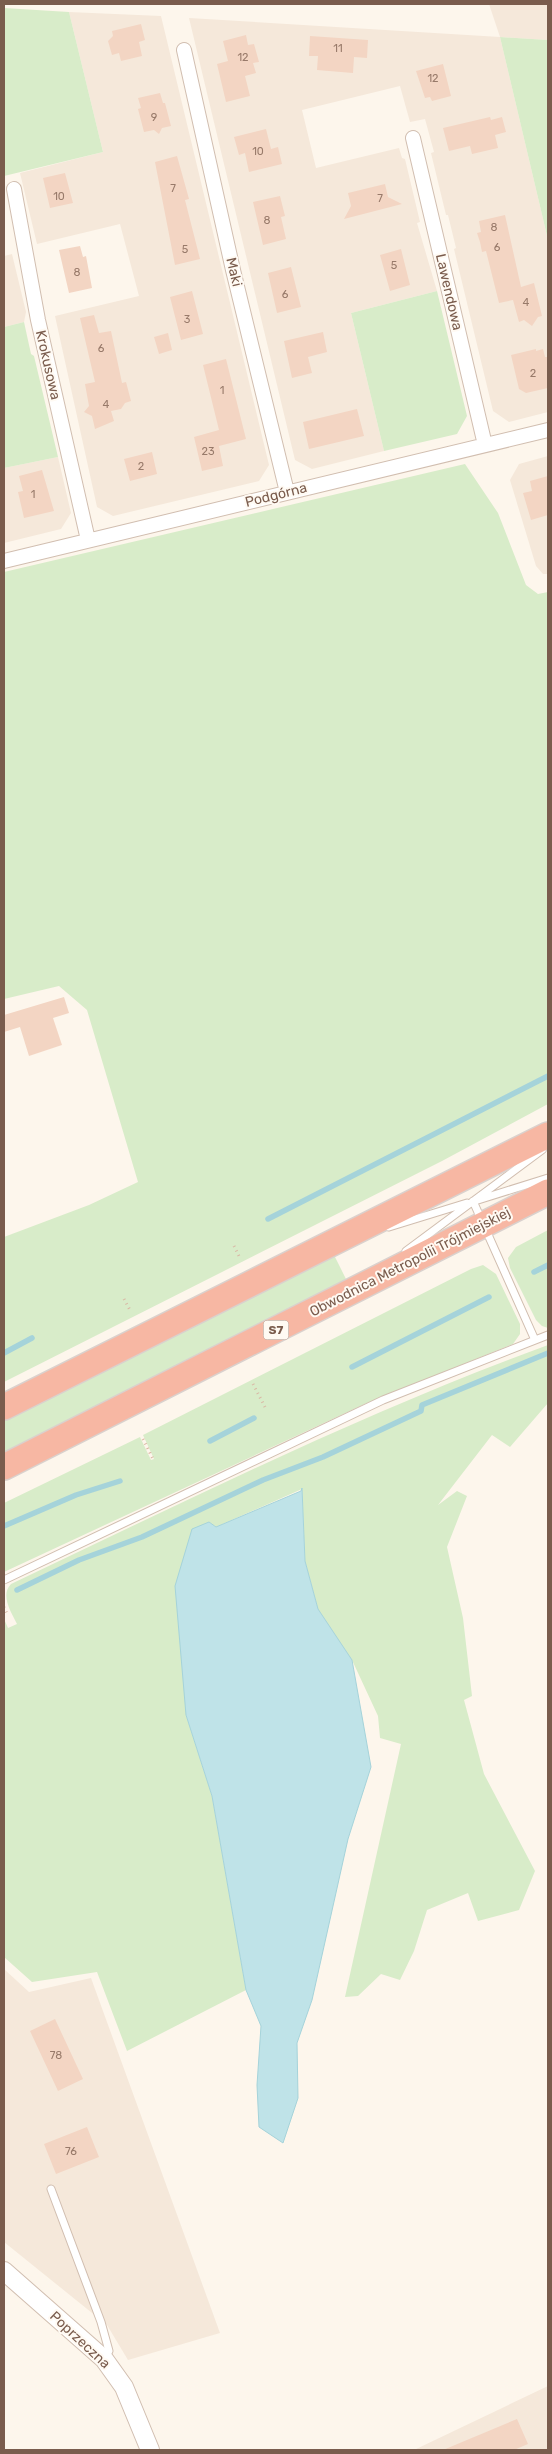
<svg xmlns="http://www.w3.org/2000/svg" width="552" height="2454" viewBox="0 0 552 2454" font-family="Rubik,sans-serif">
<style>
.residential{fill:#f5e8da}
.green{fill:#d8ecc9}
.water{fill:#bfe3e8;stroke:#a5d3da}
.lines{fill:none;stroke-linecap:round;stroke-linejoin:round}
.stream{stroke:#a5d3da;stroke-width:5.5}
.building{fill:#f3d5c3}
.service-casing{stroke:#d1beb0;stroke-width:9}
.minor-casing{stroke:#d1beb0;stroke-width:16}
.tertiary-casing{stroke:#d1beb0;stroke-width:20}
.motorway-casing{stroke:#dad1cd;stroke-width:28}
.path{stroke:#d9b8a5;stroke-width:3;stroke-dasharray:1 4;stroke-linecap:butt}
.service{stroke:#fff;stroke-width:7}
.minor{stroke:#fff;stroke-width:14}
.tertiary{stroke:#fff;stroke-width:18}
.motorway{stroke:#f7b7a3;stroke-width:25}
.labels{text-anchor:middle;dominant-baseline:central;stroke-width:4;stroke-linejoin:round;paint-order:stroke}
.number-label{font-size:11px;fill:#987a6a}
.shield{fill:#fffaf3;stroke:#a28b7f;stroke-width:1}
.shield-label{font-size:12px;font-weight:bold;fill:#7a5c4d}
.street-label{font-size:14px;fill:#7a5c4d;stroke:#fffaf3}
</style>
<rect width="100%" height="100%" fill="#fdf6ec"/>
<path class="residential" d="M489 4H548V40L500 37 548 240V412L509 422 493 411 454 249 456 248 448 215H446L431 153 434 152 425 119 410 122 400 86 302 110 316 168 399 148 402 158 405 159 420 222 417 223 437 291 351 313 384 451 312 469 295 460 189 18 500 37Z
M69 12 161 16 269 465 259 481 113 516 97 507 55 316 139 296 120 224 37 244 20 173 103 152Z
M12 254 26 312 24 322 4 327V256Z
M548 456V574H543L536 566 510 480 519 464Z
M58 457 71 513 61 529 4 543V468Z
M4 1969 29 1992 91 1978 220 2333 128 2360 107 2325 4 2242Z
M548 2386V2450H414Z"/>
<path class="green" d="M4 8 69 12 103 152 4 176Z
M500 37 548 40V240Z
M437 291 467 416 457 434 384 451 351 313Z
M24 322 31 354 34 356 58 457 4 468V327Z
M465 464 498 513 526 585 538 594 548 592V1104L442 1161 4 1382V1237L89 1205 138 1182 87 1010 59 986 4 999V572Z
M548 1230V1328L542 1326 536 1320 510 1268 508 1258 516 1247Z
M334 1255 348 1283 4 1453V1421Z
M483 1265 496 1274 520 1324V1334L513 1344 367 1403 4 1572V1503L140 1437 151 1460 154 1459 143 1435 471 1269Z
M548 1345V1403L510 1447 492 1435 438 1505 457 1491 467 1496 447 1547 463 1618 472 1696 464 1700 484 1774 535 1871 519 1910 478 1921 468 1893 427 1910 414 1951 400 1980 381 1974 358 1996 345 1997 401 1744 380 1738 378 1716 352 1660 318 1609 305 1561 302 1489 216 1527 209 1522 186 1715 212 1796 246 1990 127 2051 97 1972 32 1982 4 1957V1619L8 1628 17 1624C11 1612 0 1595 11 1584 188 1500 364 1412 548 1345Z"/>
<path class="water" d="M302 1488 305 1561 318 1609 352 1660 371 1767 348 1839 312 2000 297 2043 298 2098 283 2143 259 2127 257 2085 261 2026 246 1990 212 1796 186 1715 175 1586 192 1529 209 1522 216 1527 301 1491Z"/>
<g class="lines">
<path class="stream" d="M268 1219 548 1076
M534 1272 548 1265
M4 1353 32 1338
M352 1367 489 1297
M210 1441 254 1418
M4 1526 76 1495 120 1481
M17 1590 79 1560 142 1537 263 1480 323 1457 421 1411 422 1405 548 1353"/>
</g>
<path class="building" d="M141 24 145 40 139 42 142 56 121 61 119 53 112 55 108 41 113 36 112 31Z
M246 35 248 45 254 44 259 62 253 63 256 73 245 76 250 96 226 102 217 64 228 61 223 41Z
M310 36 368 40 367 58 354 57 353 73 317 70 318 56H309Z
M443 64 451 96 432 101 430 97 425 98 416 71Z
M160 93 163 103H165L171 126 162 128 159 134 154 130 144 132 138 109 141 108 138 98Z
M490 117 491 120 502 117 506 132 495 135 498 148 472 154 470 146 449 151 443 128Z
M266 129 271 149 278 147 282 164 249 172 245 153 239 155 234 137Z
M177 156 189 199 185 200 200 259 175 265 155 162Z
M65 173 73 203 50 208 43 178Z
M385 184 388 197 402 204 344 219 351 206 348 193Z
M280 196 285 216 281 217 286 239 263 245 253 202Z
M505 215 521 287 534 283 542 316 538 317 532 326 524 320 519 322 513 300 499 303 486 251 482 252 480 242 477 233 481 232 479 221Z
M80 246 83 257 86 256 92 288 69 293 59 250Z
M401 249 410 285 390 291 380 255Z
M291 267 301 307 277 313 268 273Z
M192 291 203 334 181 340 170 297Z
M94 315 99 333 111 331 122 383 126 382 131 401 125 403 121 409 111 411 114 421 95 429 92 416 84 412 89 406 85 384 95 382 80 318Z
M323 332 327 352 308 357 312 373 292 378 284 341Z
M168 333 172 350 159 354 154 337Z
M536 349V351L543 349 545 357H548V388L526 393 519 389 511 355Z
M226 359 246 439 219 446 223 466 202 471 194 437 219 430 203 365Z
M357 409 364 436 309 449 303 422Z
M152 452 157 474 130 481 124 459Z
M42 470 54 511 24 518 18 492 23 491 19 476Z
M548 476V515L531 520 523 493 532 491 530 481Z
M64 997 69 1013 53 1018 62 1045 29 1056 20 1027 4 1032V1015Z
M55 2019 83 2079 58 2091 30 2031Z
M87 2127 99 2157 56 2174 44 2144Z
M517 2419 528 2444 514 2450H443Z"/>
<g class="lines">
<defs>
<path id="service" d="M478 1200 548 1178
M473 1201 535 1340
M389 1227 467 1203
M406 1251 542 1150
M4 1580 383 1400 548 1335
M51 2189 101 2322 109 2351 104 2358"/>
<path id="minor" d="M184 50 233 270 287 492
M413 138 485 445
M14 189 38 320 88 540
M4 561 548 430"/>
<path id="tertiary" d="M4 2271 104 2359 124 2387 150 2450"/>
<path id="motorway" d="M4 1407 548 1135
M4 1467 548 1192"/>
</defs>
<use href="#service" class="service-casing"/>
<use href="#minor" class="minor-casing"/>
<use href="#tertiary" class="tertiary-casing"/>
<use href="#motorway" class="motorway-casing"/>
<path class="path" d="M234 1246 240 1258
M124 1299 131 1312
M253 1384 265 1407
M143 1439 153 1459
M4 1607 8 1616"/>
<use href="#service" class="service"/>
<use href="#minor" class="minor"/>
<use href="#tertiary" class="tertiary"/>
<use href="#motorway" class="motorway"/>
</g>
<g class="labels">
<g class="number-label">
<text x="338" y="48">11</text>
<text x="243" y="57">12</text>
<text x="433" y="78">12</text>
<text x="154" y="117">9</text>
<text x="258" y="151">10</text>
<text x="173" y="188">7</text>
<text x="59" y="196">10</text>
<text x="380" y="198">7</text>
<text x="267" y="220">8</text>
<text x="494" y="227">8</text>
<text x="497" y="247">6</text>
<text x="185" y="249">5</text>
<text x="394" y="265">5</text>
<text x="77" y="272">8</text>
<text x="285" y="294">6</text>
<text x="526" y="302">4</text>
<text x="187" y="319">3</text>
<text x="101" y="348">6</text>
<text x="533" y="373">2</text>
<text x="222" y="390">1</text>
<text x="106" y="404">4</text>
<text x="208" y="451">23</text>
<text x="141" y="466">2</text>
<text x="33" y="494">1</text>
<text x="56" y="2055">78</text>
<text x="71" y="2151">76</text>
</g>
<rect class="shield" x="263.5" y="1320.5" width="25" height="19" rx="4"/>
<g class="shield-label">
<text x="276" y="1330">S7</text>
</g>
<g class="street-label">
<text transform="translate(234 272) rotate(77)">Maki</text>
<text transform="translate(449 292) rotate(77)">Lawendowa</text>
<text transform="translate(48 365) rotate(77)">Krokusowa</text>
<text transform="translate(276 495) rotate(-14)">Podgórna</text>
<text transform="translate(410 1262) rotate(-27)">Obwodnica Metropolii Trójmiejskiej</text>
<text transform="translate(80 2340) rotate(43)">Poprzeczna</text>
</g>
</g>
<rect width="552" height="2454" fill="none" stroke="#7a5c4d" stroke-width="10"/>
</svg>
